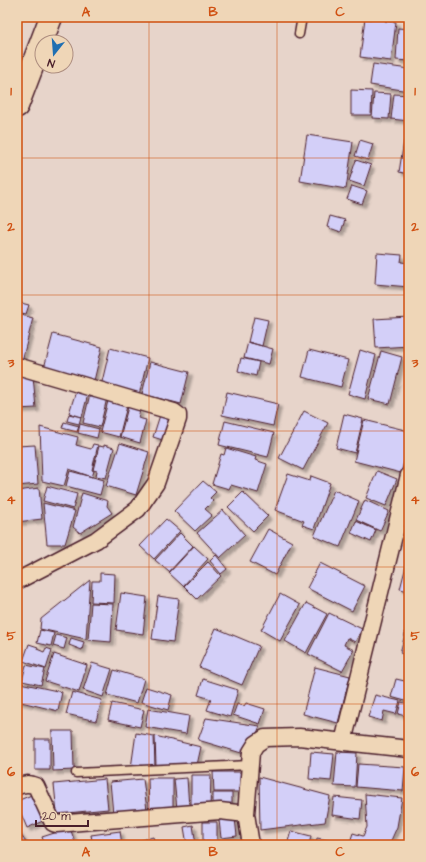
<svg xmlns="http://www.w3.org/2000/svg" width="426" height="862" viewBox="0 0 426 862" font-family="'Architects Daughter',sans-serif">
<style>
.building{fill:#d3cff8;stroke:#4a1f2b;filter:url(#shadow)}
.lines{fill:none;stroke-linecap:round;stroke-linejoin:round}
.lane-casing{stroke:#4a1f2b;stroke-width:11}
.street-casing{stroke:#4a1f2b;stroke-width:19}
.secondary-casing{stroke:#4a1f2b;stroke-width:25}
.lane{stroke:#efd6b7;stroke-width:8}
.street{stroke:#efd6b7;stroke-width:16}
.secondary{stroke:#efd6b7;stroke-width:22}
.grid{fill:none;stroke:#d05011;stroke-width:1;stroke-opacity:0.55}
.neatline{fill:none;stroke:#d05011;stroke-width:1.5}
.grid-label{font-size:13px;text-anchor:middle;font-weight:bold;fill:#d05011}
</style>
<defs>
<filter id="shadow"><feDropShadow dx="3.5" dy="3.5" stdDeviation="1" flood-color="#0004"/></filter>
</defs>
<rect width="100%" height="100%" fill="#e7d4ca"/>
<filter id="ink" filterUnits="userSpaceOnUse"><feTurbulence type="fractalNoise" baseFrequency=".025" numOctaves="2"/><feDisplacementMap in="SourceGraphic" scale="8" xChannelSelector="R" yChannelSelector="G"/><feConvolveMatrix kernelMatrix="1 2 1 2 8 2 1 2 1" color-interpolation-filters="sRGB"/></filter>
<g filter="url(#ink)">
<path class="building" d="M371 17H386L385 21 396 22 391 61 360 57 365 18 371 19Z
M398 28 409 29V61L396 60Z
M373 64 409 69V91L370 85Z
M351 90 372 91 371 115H351Z
M374 93 391 94 389 119 372 118Z
M394 94 409 95V121L391 119Z
M307 135 353 142 346 189 300 181Z
M360 140 373 144 368 160 355 156Z
M404 141 409 142V174L399 172Z
M356 160 371 165 364 186 349 181Z
M352 186 367 191 362 204 347 199Z
M330 216 345 220 341 232 327 227Z
M377 253 402 255 401 262 409 263V287L375 284Z
M17 302 29 305 26 314 17 312Z
M17 314 33 318 22 361 17 360Z
M254 317 268 320 262 346 248 342Z
M409 317V346L376 348 374 319Z
M53 334 102 347 94 381 44 368Z
M248 342 273 349 269 364 244 358Z
M110 348 148 358 139 395 101 386Z
M309 350 348 360 341 387 302 377Z
M360 350 376 355 365 399 348 394Z
M381 351 402 357 390 404 368 399Z
M241 358 259 362 256 376 238 371Z
M150 362 189 372 181 404 142 394Z
M17 372 33 376 36 408 17 409Z
M409 374V392L405 391Z
M76 391 88 394 82 417 69 413Z
M227 392 278 404 273 426 222 415Z
M90 394 107 398 100 427 83 423Z
M108 401 127 406 119 437 100 432Z
M128 407 140 410 138 418 146 420 140 443 120 437Z
M304 411 328 423 303 470 279 458Z
M69 414 81 417 79 424 67 421Z
M344 414 363 419 355 453 336 448Z
M160 415 173 419 166 441 153 437Z
M364 420 409 431V443L401 473 354 461Z
M225 421 274 433 268 457 219 445Z
M64 422 79 426 77 432 62 428Z
M80 424 99 429 97 438 78 433Z
M40 427 78 437 76 445 91 449 93 444 98 445 92 470 94 471 92 477 69 469 64 486 42 481Z
M120 443 149 452 136 495 106 486Z
M35 445 38 484 17 486V446Z
M104 445 114 448 106 478 96 476 97 471 93 470 99 446 104 447Z
M226 448 256 457 255 460 267 464 258 493 231 485 229 489 212 484 221 454 224 455Z
M70 471 104 480 100 495 66 486Z
M377 471 397 479 386 506 366 498Z
M288 474 310 481 311 476 330 483 314 529 302 525 304 521 275 510Z
M203 481 216 492 210 498 213 501 205 509 212 515 195 531 174 511Z
M47 486 77 494 73 509 43 501Z
M39 488 42 519 17 522V491Z
M334 490 359 501 340 547 314 536Z
M243 492 268 516 253 531 228 507Z
M82 493 108 501 107 506 112 513 80 533 73 527Z
M365 500 389 511 380 531 356 520Z
M43 503 75 511 65 544H47Z
M223 510 245 535 220 558 197 533Z
M166 519 180 531 154 559 140 546Z
M356 521 376 530 371 542 351 533Z
M268 529 292 542 275 575 250 562Z
M180 533 193 546 169 572 155 560Z
M194 546 208 559 183 586 169 573Z
M216 555 227 569 221 574 210 561Z
M208 562 221 576 197 599 184 586Z
M407 562 409 563V591L400 589Z
M320 563 365 586 352 611 307 588Z
M100 573 115 574 114 603 91 602 92 581H100Z
M90 580 86 639 40 629 41 619Z
M121 593 147 597 143 634 116 630Z
M280 594 300 605 280 641 261 630Z
M158 596 179 599 173 642 152 639Z
M91 603 113 604 111 642 88 640Z
M306 603 327 614 306 653 285 641Z
M329 613 362 629 355 642 347 638 344 645 354 650 342 671 308 654Z
M409 619V634L405 633Z
M216 628 259 646 242 685 199 667Z
M40 630 54 633 51 646 37 643Z
M405 634 409 635V656L400 653Z
M56 635 67 638 64 649 53 646Z
M71 638 84 642 82 650 69 645Z
M29 644 38 647 37 649 44 652 46 648 52 650 46 669 23 661Z
M54 654 87 665 79 692 45 681Z
M92 663 112 669 103 697 83 690Z
M26 665 45 669 41 685 22 681Z
M315 667 350 676 338 723 303 714Z
M114 670 144 679 137 703 107 695Z
M203 679 238 690 230 717 207 710 211 699 198 695Z
M396 679 409 682V702L391 697Z
M20 683 62 692 58 711 17 701V696Z
M146 687 172 695 168 710 141 702Z
M72 692 102 700 96 721 66 714Z
M375 695 400 701 396 714 384 711 382 721 368 717Z
M401 702 409 704V717L398 714Z
M112 703 144 710 140 727 108 720Z
M246 703 265 709 260 724 233 715 237 704 244 706Z
M148 709 189 716 186 734 145 727Z
M206 718 260 726 248 755 198 740Z
M52 731H73L74 770 53 771Z
M136 733 154 736 155 767 131 768Z
M155 736 201 747 197 765 156 766Z
M35 739H50V770H35Z
M311 752 334 754 331 781 309 779Z
M337 752 357 753 355 787 334 786Z
M358 764 405 767 403 791 356 787Z
M213 772H241V792H214Z
M191 775H211L210 809H191Z
M259 777 330 796 325 822 260 830Z
M148 778H173V810H149Z
M187 778 189 808 177 809 174 779Z
M105 779 108 809 57 814 54 784Z
M143 779 147 810 113 814 110 782Z
M213 793H232V811H213Z
M34 794 45 820 27 828 17 804V801Z
M365 794 402 798 397 827 389 845H349L353 833 363 836 367 827Z
M334 797 362 800 360 819 332 815Z
M235 818 237 836 221 838 219 820Z
M203 822H217V842H203Z
M193 825 196 845H187L184 827Z
M70 828 76 845H45L42 837Z
M18 831 28 845H17V832Z
M120 831 122 845H93L91 835Z
M291 831 311 836 309 845H287Z
M153 837 156 845H125Z
M317 838 336 842V845H316Z"/>
<g class="lines">
<defs>
<path id="lane" d="M299 34 302 17
M76 773 250 765"/>
<path id="street" d="M17 366 174 412 178 415V419L156 483 138 509 96 540 17 581
M343 742 409 475
M17 786C24 784 29 783 36 786L53 823 56 824 220 811 246 814
M251 845 246 814 251 752 256 744 265 738 299 737 409 749"/>
<path id="secondary" d="M17 106 51 17"/>
</defs>
<use href="#lane" class="lane-casing"/>
<use href="#street" class="street-casing"/>
<use href="#secondary" class="secondary-casing"/>
<use href="#lane" class="lane"/>
<use href="#street" class="street"/>
<use href="#secondary" class="secondary"/>
</g>
</g>
<path class="grid" d="M149 17V845M277 17V845M17 158H409M17 295H409M17 431H409M17 567H409M17 704H409"/>
<rect width="426" height="862" fill="none" stroke="#efd6b7" stroke-width="44"/>
<g transform="translate(54 54) rotate(197)"><circle r="19" fill="#efd6b7" stroke="#ad8d7f"/>
<path d="M0-3L7 15L0 10L-7 15Z" fill="#1f6fb2"/>
<text y="-6" font-size="11" font-weight="bold" text-anchor="middle" fill="#4a1f2b">N</text>
</g>
<path d="M36 820v6h52v-6" fill="none" stroke="#4a1f2b" stroke-width="2"/>
<text x="42" y="820" font-size="12" fill="#4a1f2b" stroke="#efd6b7" stroke-width="3" paint-order="stroke">20 m</text>
<rect x="22" y="22" width="382" height="818" class="neatline"/>
<g class="grid-label">
<text x="86" y="16">A</text>
<text x="213" y="16">B</text>
<text x="340" y="16">C</text>
<text x="11" y="95">1</text>
<text x="415" y="95">1</text>
<text x="11" y="231">2</text>
<text x="415" y="231">2</text>
<text x="11" y="367">3</text>
<text x="415" y="367">3</text>
<text x="11" y="504">4</text>
<text x="415" y="504">4</text>
<text x="11" y="640">5</text>
<text x="415" y="640">5</text>
<text x="11" y="776">6</text>
<text x="415" y="776">6</text>
<text x="86" y="856">A</text>
<text x="213" y="856">B</text>
<text x="340" y="856">C</text>
</g>
</svg>
